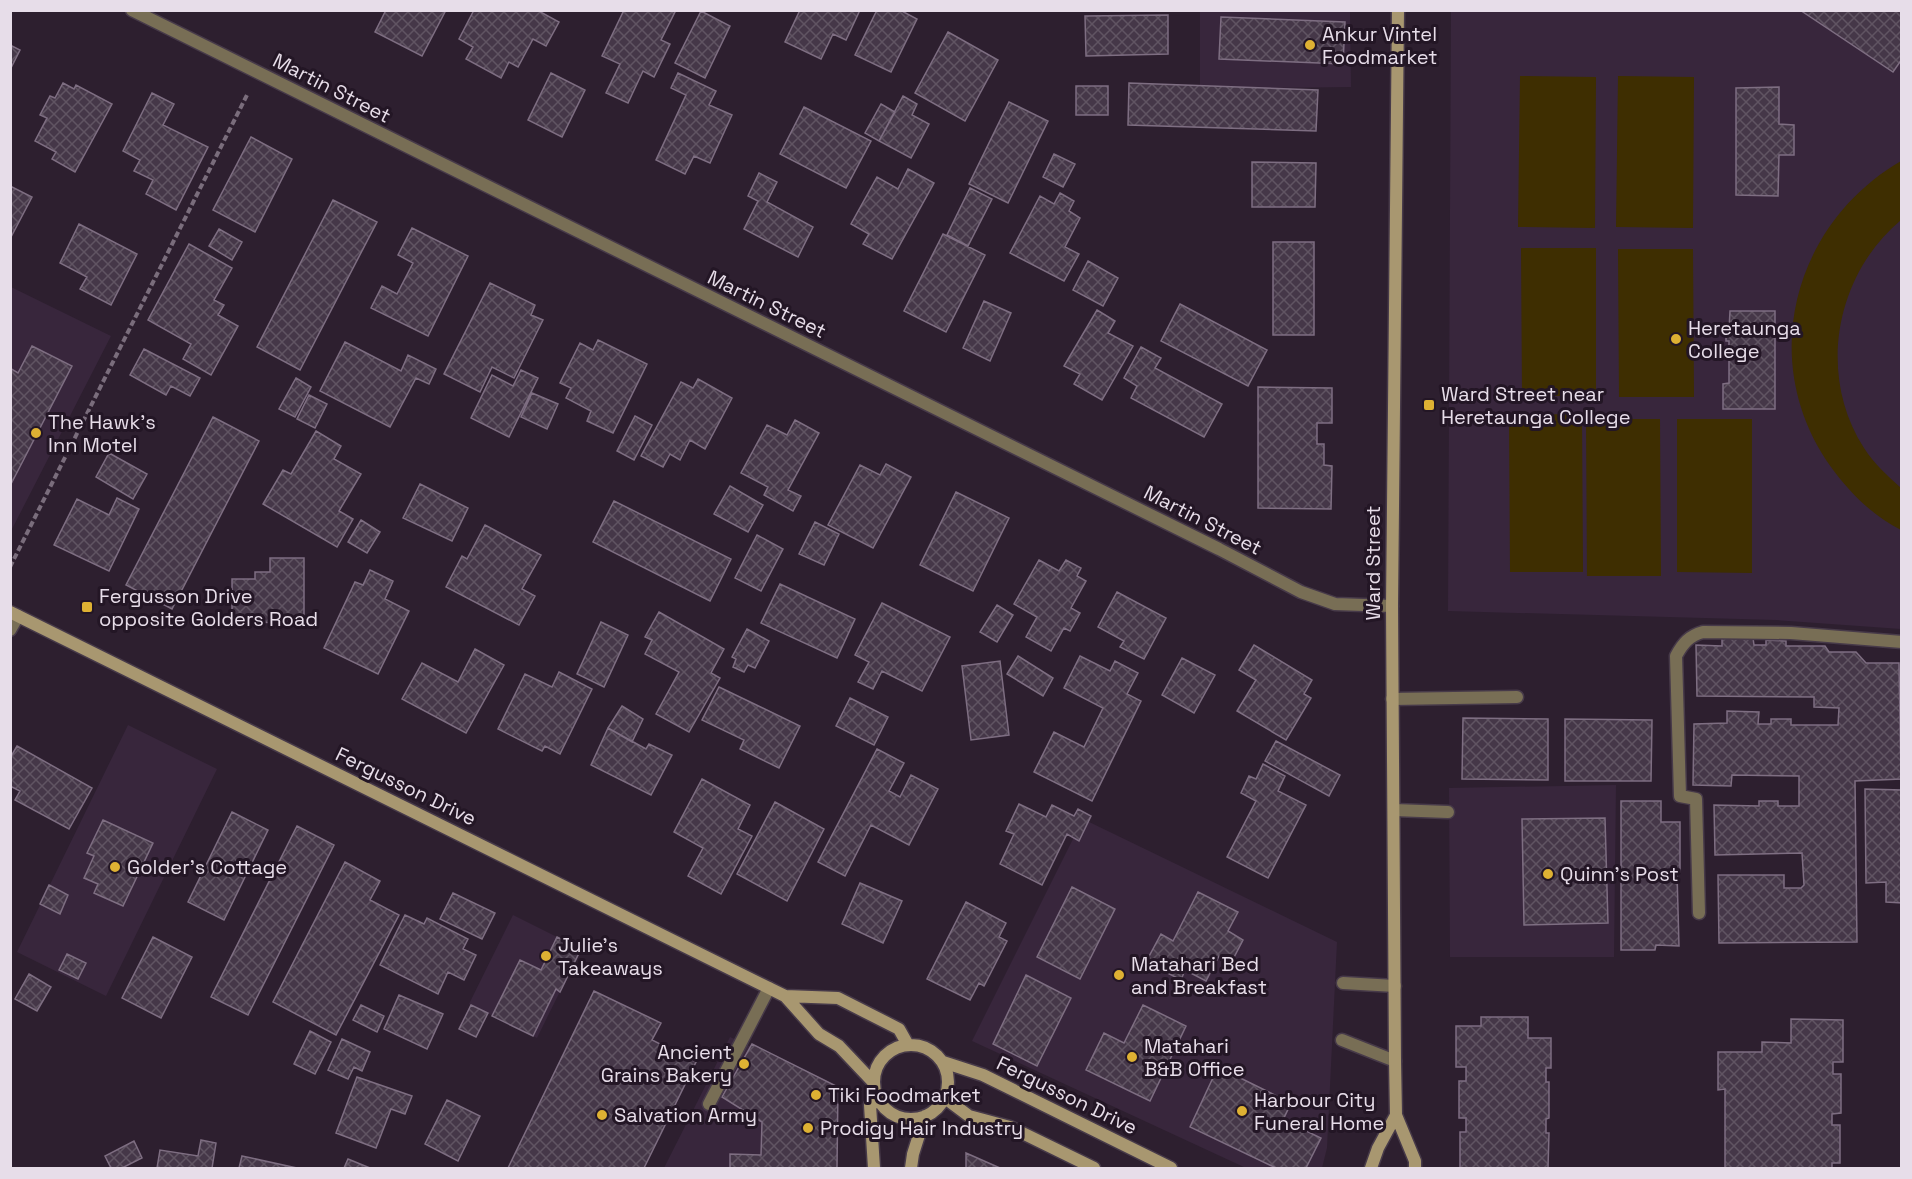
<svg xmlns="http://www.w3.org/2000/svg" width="1912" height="1179" viewBox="0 0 1912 1179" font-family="'Space Grotesk',sans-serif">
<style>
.built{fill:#38263c}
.garden{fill:#3e2e01}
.building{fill:url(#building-cross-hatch);stroke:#7e6e82;stroke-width:1.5}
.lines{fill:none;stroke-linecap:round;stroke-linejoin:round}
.lane-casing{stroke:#473a49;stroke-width:15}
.street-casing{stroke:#473a49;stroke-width:15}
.secondary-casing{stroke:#473a49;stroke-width:15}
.path{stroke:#7a6d7c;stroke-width:4;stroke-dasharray:6 3;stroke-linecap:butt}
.lane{stroke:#786e55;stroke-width:12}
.street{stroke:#786e55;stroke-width:12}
.secondary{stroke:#a89770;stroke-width:12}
.poi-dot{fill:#deb133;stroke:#231625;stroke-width:2}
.labels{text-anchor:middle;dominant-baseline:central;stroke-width:6;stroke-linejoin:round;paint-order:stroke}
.poi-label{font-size:20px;fill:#e7dde9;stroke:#231625;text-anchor:start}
.street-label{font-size:20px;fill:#e7dde9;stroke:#231625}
</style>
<defs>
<pattern id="building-cross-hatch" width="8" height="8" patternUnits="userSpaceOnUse" patternTransform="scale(1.5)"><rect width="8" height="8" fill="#453748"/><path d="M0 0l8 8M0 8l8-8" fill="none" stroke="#605462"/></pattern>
</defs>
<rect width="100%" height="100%" fill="#2d1f2f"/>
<path class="built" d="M1200 11H1350L1351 87 1200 89Z
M1451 11H1901V629L1776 620 1448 611Z
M11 287 111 336 11 531Z
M128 725 217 769 106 996 17 952Z
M1616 785 1614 957H1450L1449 788Z
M1083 819 1337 942 1327 1148 1322 1168H1246L972 1041Z
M513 915 581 949 537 1038 469 1004Z
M730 1037 838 1087 837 1168H664Z"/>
<path class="garden" d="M1520 76 1596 77 1595 228 1518 227Z
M1618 76 1694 77 1693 228 1616 227Z
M1901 161V220C1835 275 1817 375 1864 448 1874 464 1888 476 1901 488V530C1873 516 1849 492 1831 467 1756 362 1793 224 1901 161Z
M1521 248H1596V396H1522Z
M1618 249H1693L1694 397H1619Z
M1582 414 1583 572H1510L1509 415Z
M1586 419H1660L1661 576H1587Z
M1677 419H1752V573L1677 572Z"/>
<path class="building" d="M386 10H446L422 56 375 32Z
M474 10H537L559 22 546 46 533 39 518 67 509 62 501 78 466 59 473 47 459 39Z
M624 10H676L661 40 670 44 654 77 643 71 628 103 606 93 620 64 602 56Z
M800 10H860L846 40 833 34 821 59 785 42Z
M877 10H900L917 19 891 72 855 55Z
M1800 10H1902V59L1893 72Z
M701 11 730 26 705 78 675 63Z
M1168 15V54L1086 56 1085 16Z
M1221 17 1345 22 1343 64 1219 59Z
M948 32 998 60 965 121 915 93Z
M10 45 20 50 10 70Z
M551 73 585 90 562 137 528 120Z
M678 73 716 91 709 105 732 115 710 163 694 156 685 174 656 160 686 95 671 88Z
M63 83 74 89 76 85 112 104 75 172 52 159 56 152 35 141 47 118 40 115 50 96 55 98Z
M1129 83 1318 90 1316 131 1128 125Z
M1076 86H1108V115H1076Z
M1779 87V124L1794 125V155H1779L1778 196 1736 195V88Z
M152 93 174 104 163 125 208 147 176 210 146 194 153 180 134 171 140 160 123 151Z
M903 96 917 104 912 115 929 124 911 158 879 141Z
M1009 102 1048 121 1008 203 969 184Z
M881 104 895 112 879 141 865 133Z
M804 107 871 141 846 188 780 154Z
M251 137 292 159 255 232 213 210Z
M1054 154 1075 164 1063 187 1043 177Z
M1252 162 1316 163 1315 207H1252Z
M908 169 934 183 892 259 863 244 869 234 851 224 877 177 898 189Z
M759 173 777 182 767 202 813 227 798 257 744 229 758 201 748 196Z
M10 186 32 197 10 239Z
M970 188 992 199 968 246 947 235Z
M1060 193 1074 201 1069 211 1080 218 1065 247 1079 254 1064 281 1010 253 1040 196 1054 204Z
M333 200 377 222 300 370 257 347Z
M79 224 137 254 111 305 80 289 87 277 60 263Z
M412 228 468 256 428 336 371 308 382 286 397 294 413 263 398 255Z
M219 229 242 242 232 260 209 246Z
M943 234 985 255 946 332 904 311Z
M1273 242H1314V335H1273Z
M189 244 232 268 214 300 224 305 218 315 238 326 211 375 183 359 191 344 148 320Z
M1088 261 1118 278 1103 306 1073 290Z
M490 283 535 305 531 315 543 320 514 378 492 367 480 392 444 374Z
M984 301 1011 313 990 361 963 348Z
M1180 304 1267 350 1248 386 1161 341Z
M1097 310 1115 321 1108 333 1133 346 1102 400 1074 384 1080 374 1064 366Z
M1730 311H1775V409H1723V384L1729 383V341H1726V331L1729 330Z
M598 340 647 364 613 433 587 421 591 411 566 398 571 388 560 383 580 343 593 350Z
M345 342 401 371 408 355 436 369 429 384 416 378 390 427 320 391Z
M32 346 72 366 10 486V368L18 373Z
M1141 347 1161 358 1155 368 1222 404 1204 437 1131 398 1137 386 1124 378Z
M144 349 200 378 190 396 171 386 166 395 130 375Z
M521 370 538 378 509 437 471 418 492 375 513 386Z
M296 378 311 387 295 417 279 409Z
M698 379 732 398 705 449 690 440 680 460 670 454 663 467 641 456 681 382 693 388Z
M1258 387 1332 388V423H1317V444H1324V465L1332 466 1331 509 1258 508Z
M532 393 558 404 547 429 521 417Z
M309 395 327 404 315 428 297 419Z
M635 416 652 425 634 460 617 451Z
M213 417 259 441 172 609 126 585Z
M795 420 819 433 788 490 801 496 793 511 764 495 768 487 741 473 767 425 787 435Z
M316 431 341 446 334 459 361 474 339 511 353 519 337 547 263 504 283 470 291 474Z
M109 453 147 474 133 499 96 477Z
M886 464 911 477 873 548 828 525 860 465 880 475Z
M420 484 468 508 452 541 403 518Z
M730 486 763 505 748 532 714 514Z
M956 492 1009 518 973 591 920 565Z
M117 498 139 509 109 571 54 545 77 499 109 515Z
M614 501 731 559 710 601 593 542Z
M361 520 380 532 367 553 348 542Z
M815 522 839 534 824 565 799 554Z
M485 525 541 555 522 589 535 596 519 625 446 587 462 556 467 559Z
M757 535 783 549 761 591 735 578Z
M270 558H304V623L232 622V579H255V572H270Z
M1039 560 1059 571 1066 560 1081 568 1077 576 1086 581 1071 608 1080 613 1070 631 1064 628 1051 651 1026 637 1037 617 1014 604Z
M370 570 393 581 385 599 409 611 378 674 324 648 355 582 363 585Z
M780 584 855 619 837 658 761 623Z
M1117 592 1166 618 1144 659 1120 647 1124 641 1098 627Z
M882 603 950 637 922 691 882 671 873 689 858 682 869 662 855 655Z
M997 605 1013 615 997 642 980 632Z
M659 612 724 649 711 673 720 678 689 732 656 714 679 672 645 654 652 640 645 637Z
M601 622 628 635 604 687 577 674Z
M747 629 769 641 755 668 748 665 744 672 733 667 736 659 732 657Z
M1722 638H1753L1754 645H1766V640L1786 641V646H1825L1829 652H1856L1866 663H1899L1901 779 1855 781 1857 942 1719 943 1718 875H1784V888H1801L1804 885 1802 853 1715 855 1714 805 1759 806V801H1778V806H1799V776L1732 775 1731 786 1693 785 1694 724 1727 723V711L1759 712 1758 724H1771V719H1791V725H1838L1839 708 1814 707V697L1697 696 1696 645 1722 646Z
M1254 645 1312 680 1304 694 1311 698 1286 740 1237 711 1256 680 1239 670Z
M475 649 504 665 466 733 402 699 422 663 458 682Z
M1018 656 1053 678 1043 696 1007 674Z
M1080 656 1110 671 1115 661 1138 673 1127 694 1141 701 1092 801 1034 772 1054 732 1084 747 1103 708 1064 688Z
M1182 658 1215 675 1194 713 1162 695Z
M1000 661 1009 735 971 740 962 666Z
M559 672 592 689 560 754 545 746 542 751 498 729 525 674 552 687Z
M719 687 800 726 779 768 740 749 744 740 702 720Z
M850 698 888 717 874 745 836 726Z
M622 706 643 719 632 742 608 728Z
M1463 718 1548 719V780L1462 779Z
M1565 719 1652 720 1651 781H1565Z
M608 728 646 749 649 744 672 755 651 795 591 765Z
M1276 741 1340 775 1329 796 1265 761Z
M17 746 92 788 69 829 15 800 20 791 10 786V758Z
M877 749 904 763 889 791 900 797 911 775 938 789 909 845 871 825 845 876 818 862Z
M1263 764 1285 776 1278 791 1306 805 1268 878 1227 857 1256 801 1241 793 1249 776 1256 779Z
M702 779 750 805 738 829 752 836 721 894 688 876 703 848 674 832Z
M1865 789 1902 790V903L1886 902V882L1866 883Z
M1621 801H1661V822H1680V872L1677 873 1679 946 1656 945 1655 950H1621Z
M775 802 824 829 787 901 737 874Z
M1019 804 1046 817 1052 805 1074 816 1078 809 1091 816 1079 841 1067 834 1042 885 1000 864 1014 834 1006 831Z
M232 812 268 830 224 920 188 902Z
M1605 818 1608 923 1524 925 1522 819Z
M103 820 153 843 123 906 94 893 98 884 84 878 94 856 87 853Z
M297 826 334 845 248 1015 211 997Z
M345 862 380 881 370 900 399 915 336 1035 273 1002Z
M860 883 902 901 883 943 842 924Z
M49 885 68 895 60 914 40 904Z
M1072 887 1115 909 1080 979 1037 957Z
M1198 892 1238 912 1228 931 1243 940 1231 963 1219 956 1206 981 1185 970 1181 980 1146 962 1161 934 1173 941Z
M453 893 495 913 482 939 440 919Z
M966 902 1006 923 999 937 1007 941 984 986 979 983 970 1000 927 979Z
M405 915 424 924 427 918 468 939 463 949 476 955 464 980 448 972 438 994 380 965Z
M153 937 192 957 161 1018 122 998Z
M557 937 581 949 560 992 556 989 533 1036 492 1016 520 960 541 970Z
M67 954 86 963 78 979 59 970Z
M29 974 51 987 37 1011 15 999Z
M1026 975 1071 998 1037 1066 993 1044Z
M594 991 661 1023 652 1040 696 1062 644 1168H508Z
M399 995 443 1014 427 1049 384 1029Z
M361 1005 384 1016 377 1032 353 1020Z
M471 1005 488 1013 476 1037 459 1029Z
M1143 1005 1186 1026 1150 1101 1086 1070 1104 1033 1124 1043Z
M1481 1017H1528V1038H1551V1068H1546V1082H1549V1118L1546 1119V1133H1549L1548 1168H1460V1132H1466V1118H1459V1081H1466V1067H1456V1026H1481Z
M1791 1019 1843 1020V1062H1833V1074H1841V1113L1832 1114V1125H1840V1163H1832V1168H1725V1089L1718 1090V1052H1762V1042L1791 1043Z
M310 1031 331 1042 315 1074 294 1064Z
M342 1039 370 1052 362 1071 354 1067 348 1079 328 1070Z
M752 1044 838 1087 837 1168H730V1154L761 1155 762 1122 722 1097Z
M1218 1067 1291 1103 1283 1120 1321 1138 1306 1168H1276L1190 1127Z
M357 1077 412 1096 405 1114 391 1109 376 1148 336 1133Z
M447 1100 480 1116 458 1161 425 1144Z
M201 1140 216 1143 212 1168H157L160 1150 198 1156Z
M134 1141 142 1158 122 1168H111L105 1156Z
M966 1153 1000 1168H966Z
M242 1156 297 1168H239Z
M348 1159 370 1168H344Z"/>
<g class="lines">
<defs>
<path id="lane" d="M1392 699 1517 697
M1394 810 1448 812
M1699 913 1696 799 1680 796 1676 656C1683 643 1689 636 1703 632L1791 633 1902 642
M1343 983 1395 986
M1342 1040 1395 1061
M709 1104 769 988"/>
<path id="street" d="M132 10 1219 549 1301 592 1335 604 1392 606
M10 630 18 616"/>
<path id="secondary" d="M1398 10 1392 606 1395 1061 1396 1115 1415 1161V1168
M10 612 785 996 819 1034 839 1046 874 1083
M785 996 838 998 899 1029 908 1045
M874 1082a37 37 0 1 1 74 0a37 37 0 1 1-74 0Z
M943 1062 983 1075 1171 1168
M945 1098 969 1116 1010 1127 1094 1168
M874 1168 870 1105 879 1100
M911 1168 913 1154 925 1116
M1371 1168 1378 1148 1396 1115"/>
</defs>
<use href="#lane" class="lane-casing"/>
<use href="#street" class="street-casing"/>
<use href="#secondary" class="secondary-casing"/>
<path class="path" d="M10 567 248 93"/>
<use href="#lane" class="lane"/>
<use href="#street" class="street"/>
<use href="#secondary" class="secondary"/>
</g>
<g class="poi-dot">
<circle cx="1310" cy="45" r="6"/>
<circle cx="1676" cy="339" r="6"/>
<rect x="1423" y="399" width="12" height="12" rx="3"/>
<circle cx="36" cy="433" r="6"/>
<rect x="81" y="601" width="12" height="12" rx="3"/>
<circle cx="115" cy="867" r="6"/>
<circle cx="1548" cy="874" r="6"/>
<circle cx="546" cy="956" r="6"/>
<circle cx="1119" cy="975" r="6"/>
<circle cx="1132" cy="1057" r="6"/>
<circle cx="744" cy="1064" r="6"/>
<circle cx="816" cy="1095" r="6"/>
<circle cx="1242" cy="1111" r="6"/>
<circle cx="602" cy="1115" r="6"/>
<circle cx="808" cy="1128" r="6"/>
</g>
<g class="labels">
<g class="poi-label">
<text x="1322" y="34">Ankur Vintel<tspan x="1322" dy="23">Foodmarket</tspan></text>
<text x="1688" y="328">Heretaunga<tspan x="1688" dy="23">College</tspan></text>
<text x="1441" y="394">Ward Street near<tspan x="1441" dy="23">Heretaunga College</tspan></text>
<text x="48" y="422">The Hawk's<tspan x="48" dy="23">Inn Motel</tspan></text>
<text x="99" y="596">Fergusson Drive<tspan x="99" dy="23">opposite Golders Road</tspan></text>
<text x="127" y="867">Golder's Cottage</text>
<text x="1560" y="874">Quinn's Post</text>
<text x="558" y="945">Julie's<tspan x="558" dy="23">Takeaways</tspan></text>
<text x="1131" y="964">Matahari Bed<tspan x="1131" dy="23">and Breakfast</tspan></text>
<text x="1144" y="1046">Matahari<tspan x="1144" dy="23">B&amp;B Office</tspan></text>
<text x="732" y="1052" text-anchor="end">Ancient<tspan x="732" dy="23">Grains Bakery</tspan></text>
<text x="828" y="1095">Tiki Foodmarket</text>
<text x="1254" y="1100">Harbour City<tspan x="1254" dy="23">Funeral Home</tspan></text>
<text x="614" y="1115">Salvation Army</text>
<text x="820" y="1128">Prodigy Hair Industry</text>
</g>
<g class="street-label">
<text transform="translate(332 88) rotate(27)">Martin Street</text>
<text transform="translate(767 304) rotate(26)">Martin Street</text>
<text transform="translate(1203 520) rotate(27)">Martin Street</text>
<text transform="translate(1373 563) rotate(-90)">Ward Street</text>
<text transform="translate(406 786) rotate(26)">Fergusson Drive</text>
<text transform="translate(1067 1095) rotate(26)">Fergusson Drive</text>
</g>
</g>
<rect width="1912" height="1179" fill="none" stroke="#e7dde9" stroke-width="24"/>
</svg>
